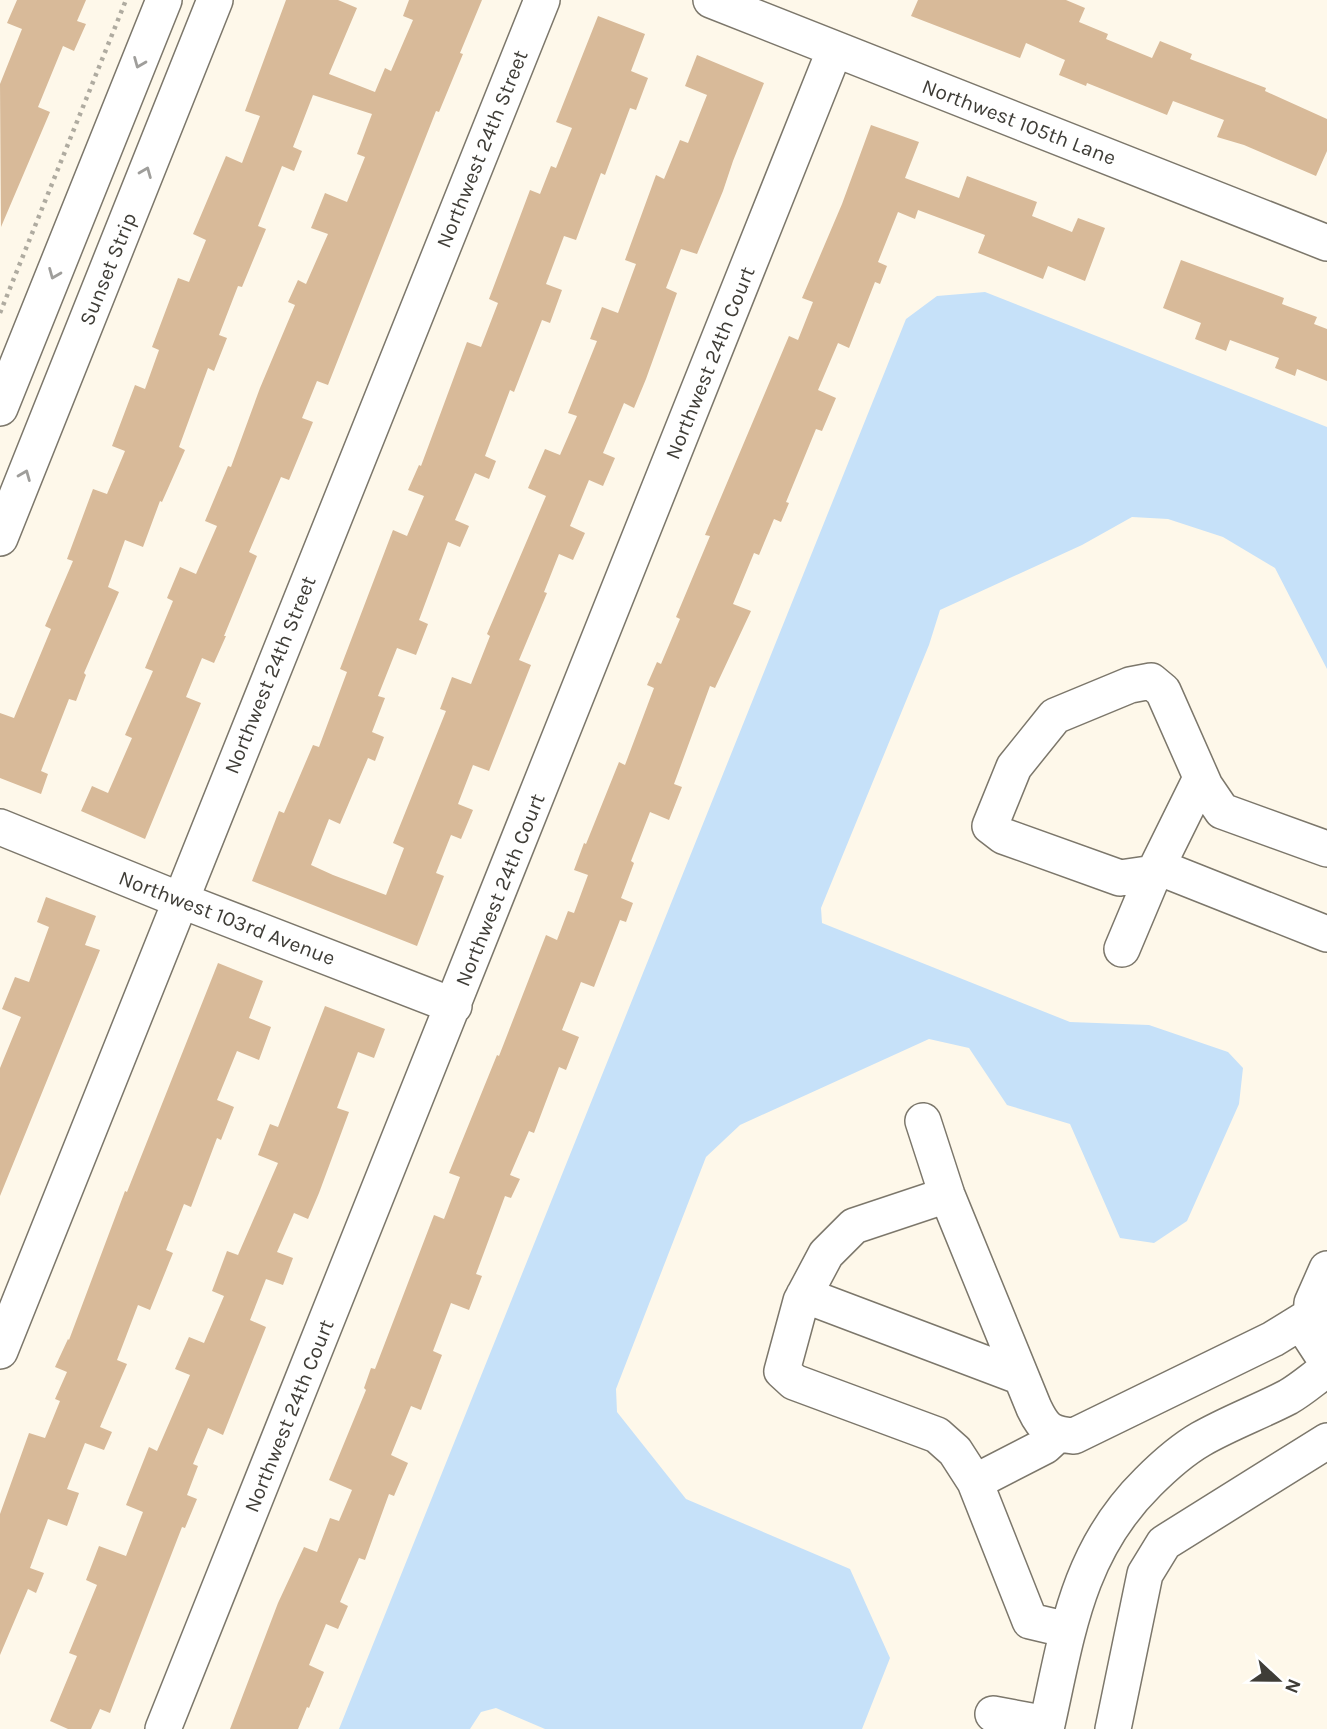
<svg xmlns="http://www.w3.org/2000/svg" width="1327" height="1729" viewBox="0 0 1327 1729" font-family="Karla,sans-serif">
<style>
.water{fill:#c6e1f9}
.building{fill:#d8ba99}
.lines{fill:none;stroke-linecap:round;stroke-linejoin:round}
.minor-casing{stroke:#7c776b;stroke-width:38}
.path{stroke:#afaba0;stroke-width:4.5;stroke-dasharray:3.5 5;stroke-linecap:butt}
.minor{stroke:#fff;stroke-width:35}
.oneway{stroke:#9f9e9b}
.labels{text-anchor:middle;dominant-baseline:central;stroke-width:5;stroke-linejoin:round;paint-order:stroke}
.street-label{font-size:21px;fill:#3f3d37;stroke:#fff}
</style>
<rect width="100%" height="100%" fill="#fef8ea"/>
<path class="water" d="M985 292 1327 427V669L1275 568 1223 537 1168 519 1132 517 1082 545 940 610 929 645 821 908 822 923 1070 1022 1149 1025 1228 1052 1243 1068 1239 1104 1187 1221 1154 1243 1120 1238 1070 1124 1007 1105 969 1048 929 1039 740 1125 706 1157 616 1389 617 1412 686 1499 850 1569 890 1658 862 1729H545L496 1708 481 1712 470 1729H339L906 319 937 296Z"/>
<path class="building" d="M17 0H86L77 21 86 24 74 51 63 46 38 107 50 112 1 227 0 84 22 29 7 23Z
M286 0H338L357 8 329 74 375 92 385 68 391 71 413 20 403 16 409 0H482L460 53 463 54 439 112 436 111 328 385 317 381 302 418 313 422 289 480 281 477 249 552 257 556 224 636H226L214 663 202 658 186 697 201 703 145 839 81 811 92 786 108 793 132 738 125 735 153 671 145 668 173 601 167 598 180 567 196 574 217 526 205 521 228 466 231 467 260 388 295 305 288 302 298 280 306 284 328 234 311 228 325 193 347 202 365 157 357 154 372 114 313 95 293 147 302 151 294 171 282 166 258 226 266 229 242 287 238 286 219 335 227 338 214 371 208 368 179 447 185 450 162 502 160 501 143 547 125 540 108 587 119 592 84 673 86 675 76 701 69 699 41 771 48 774 41 794 0 778V713L14 718 51 629 45 626 73 561 67 559 93 489 107 494 125 451 112 446 135 385 145 389 159 350 152 347 178 278 189 282 206 240 193 234 226 156 242 163 260 116 245 111Z
M918 0H1066L1085 8 1079 22 1108 34 1106 39 1152 58 1160 41 1192 54 1190 59 1266 88 1265 91 1327 119V151L1316 176 1244 145 1217 137 1224 120 1173 101 1167 115 1087 83 1086 86 1059 75 1065 60 1026 43 1020 58 911 16Z
M598 16 645 34 631 71 648 78 636 110 630 108 605 175 601 173 576 240 564 236 546 284 562 290 550 323 542 320 514 392 510 390 485 456 496 461 489 479 475 473 455 520 469 526 460 547 448 542 419 620 428 624 416 655 397 648 378 696 385 698 372 732 384 737 375 761 368 758 340 824 329 819 311 865 333 875 386 895 404 848 393 843 446 711 440 709 452 677 471 684 490 636 487 634 546 496 528 488 545 449 560 455 577 416 568 413 597 341 590 339 602 307 618 313 636 264 625 260 656 175 664 179 680 140 688 143 707 95 685 86 697 55 764 83 733 161 723 191 697 254 681 249 666 288 677 293 646 379 634 408 624 403 603 453 615 458 603 486 589 480 570 526 585 533 573 560 559 554 544 592 547 593 519 660 531 665 489 771 473 765 458 804 473 810 461 839 451 835 436 873 444 876 417 946 252 881 279 811 284 813 313 745 319 747 347 672 340 669 393 530 407 536 424 496 408 490 419 465 421 466 467 342 481 347 498 303 489 299 530 190 540 194 551 166 556 168 572 128 556 122Z
M871 125 919 142 905 178 959 198 967 176 1037 202 1032 216 1072 232 1078 218 1105 228 1085 281 1048 266 1043 279 978 253 985 235 918 210 915 219 898 212 878 262 887 266 880 284 875 282 849 348 838 343 818 390 836 398 822 431 816 429 786 502 789 503 781 522 774 519 759 555 754 553 733 604 751 611 715 688 710 686 674 784 682 787 669 820 650 812 631 861 634 863 621 898 633 903 626 922 620 920 594 987 581 982 562 1030 579 1037 566 1070 559 1067 534 1133 529 1131 510 1175 520 1179 511 1198 505 1196 476 1274 482 1276 469 1310 451 1303 433 1351 442 1355 421 1410 411 1406 391 1455 408 1463 394 1496 389 1494 365 1560 359 1558 340 1602 348 1606 338 1629 326 1624 309 1665 324 1672 309 1708 307 1707 298 1729H230L278 1603 304 1547 317 1552 330 1518 339 1521 352 1490 329 1480 366 1390 364 1388 371 1368 375 1369 434 1215 444 1219 460 1177 449 1173 497 1055 499 1056 546 935 557 940 568 911 574 913 588 875 574 870 584 843 586 844 619 762 625 765 654 688 647 685 657 662 661 664 680 619 676 617 710 536 705 535 789 336 798 340 813 302 802 298 842 204Z
M1181 260 1284 298 1282 304 1317 317 1314 324 1327 329V381L1297 369 1295 376 1275 368 1279 358 1230 340 1226 351 1195 339 1201 323 1163 308Z
M46 897 96 916 85 945 100 950 0 1196V1068L21 1017 2 1009 15 977 29 982 49 927 37 922Z
M218 963 263 981 249 1018 271 1027 259 1060 237 1051 217 1100 234 1107 221 1140 217 1138 191 1207 184 1204 166 1250 173 1253 150 1310 138 1305 117 1360 127 1364 100 1427 112 1432 104 1450 85 1443 67 1489 79 1493 67 1526 48 1519 30 1568 44 1573 36 1593 28 1589 0 1655V1514L29 1433 45 1438 60 1401 55 1399 67 1372 55 1367 68 1339 69 1340 125 1191 127 1192Z
M325 1006 385 1029 374 1058 358 1052 337 1108 349 1112 319 1193 308 1219 294 1213 277 1252 293 1258 283 1285 266 1279 250 1320 266 1327 223 1435 208 1428 193 1464 198 1466 187 1495 197 1499 185 1528 182 1527 110 1713 100 1709 91 1729H68L50 1721 77 1656 69 1653 97 1585 86 1580 99 1546 126 1556 143 1512 126 1505 149 1447 157 1451 190 1375 175 1369 189 1337 204 1343 224 1296 212 1291 227 1251 238 1255 278 1163 258 1155 270 1124 278 1127Z"/>
<g class="lines">
<defs>
<path id="minor" d="M711 0 1327 243
M0 408 164 0
M0 538 215 0
M0 827 180 900 454 1006
M1327 849 1222 811 1205 786 1163 691 1151 681 1130 685 1055 716 1014 767 990 826 1003 836 1120 878 1168 871 1327 934
M1122 949 1154 873 1201 778
M923 1121 947 1195 1034 1408C1044 1429 1050 1434 1074 1436L1273 1339 1312 1315
M947 1195 854 1226 826 1254 801 1301 782 1371 794 1382 937 1435 955 1451 975 1482 1030 1621 1068 1630
M1327 1269 1312 1303 1310 1336 1327 1362
M804 1295 1021 1377
M0 1351 542 0
M975 1482 1045 1446 1058 1434
M993 1714 1047 1724
M163 1729 835 49
M1046 1729C1067 1636 1076 1553 1148 1482 1164 1466 1182 1450 1201 1439 1229 1423 1259 1412 1288 1397 1302 1389 1314 1378 1327 1369
M1113 1729 1145 1574 1164 1543 1327 1441"/>
</defs>
<use href="#minor" class="minor-casing"/>
<path class="path" d="M0 313 126 0"/>
<use href="#minor" class="minor"/>
</g>
<defs><path id="oneway-chevron" d="M-2-3.5L2.5 0L-2 3.5" fill="none" stroke-width="1.6" stroke-linecap="round" stroke-linejoin="round" transform="scale(1.75)"/></defs>
<g class="oneway">
<use href="#oneway-chevron" transform="translate(139 63) rotate(112)"/>
<use href="#oneway-chevron" transform="translate(146 172) rotate(-68)"/>
<use href="#oneway-chevron" transform="translate(54 274) rotate(112)"/>
<use href="#oneway-chevron" transform="translate(25 475) rotate(-68)"/>
</g>
<g class="labels">
<g class="street-label">
<text transform="translate(1019 122) rotate(21)">Northwest 105th Lane</text>
<text transform="translate(482 149) rotate(-68)">Northwest 24th Street</text>
<text transform="translate(108 269) rotate(-68)">Sunset Strip</text>
<text transform="translate(710 363) rotate(-68)">Northwest 24th Court</text>
<text transform="translate(270 675) rotate(-68)">Northwest 24th Street</text>
<text transform="translate(500 890) rotate(-68)">Northwest 24th Court</text>
<text transform="translate(227 918) rotate(21)">Northwest 103rd Avenue</text>
<text transform="translate(289 1416) rotate(-68)">Northwest 24th Court</text>
</g>
</g>
<g transform="translate(1278 1680) rotate(112)" stroke="#ffffff" stroke-width="5" paint-order="stroke">
<path d="M0-5L12 26L0 18L-12 26Z" fill="#3f3d37"/>
<text y="-10" font-size="19" font-weight="bold" text-anchor="middle" fill="#3f3d37">N</text>
</g>
</svg>
